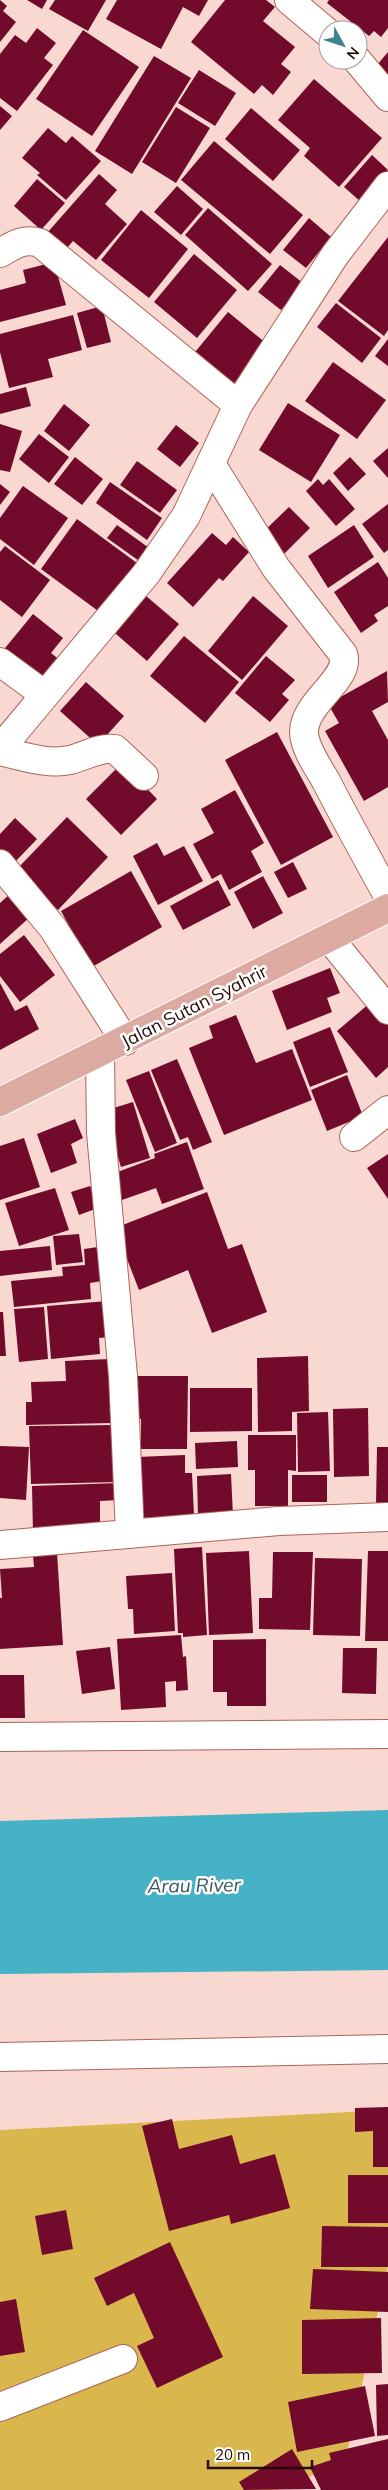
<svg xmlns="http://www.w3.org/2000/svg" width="388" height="2490" viewBox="0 0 388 2490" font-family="Mulish,sans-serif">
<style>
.green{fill:#dab74c}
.water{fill:#46b2c5}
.building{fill:#710a2b}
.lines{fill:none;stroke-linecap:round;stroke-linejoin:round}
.street-casing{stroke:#ad6458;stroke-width:30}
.secondary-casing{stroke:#ad6458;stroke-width:30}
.primary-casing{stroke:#fff;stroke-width:30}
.street{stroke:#fff;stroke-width:28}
.secondary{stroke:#fff;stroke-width:28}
.primary{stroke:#ddaaa2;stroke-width:28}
.labels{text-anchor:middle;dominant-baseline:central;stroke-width:5;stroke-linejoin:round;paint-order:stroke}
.street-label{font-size:18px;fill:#250906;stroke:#fff}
.water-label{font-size:19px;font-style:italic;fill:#36575d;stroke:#fff}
</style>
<rect width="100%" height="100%" fill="#f9d8d1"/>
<path class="green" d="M388 2110V2266L345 2462 277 2490H0V2130Z"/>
<path class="water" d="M388 1810V1970L0 1974V1821Z"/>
<path class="building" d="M0 0 7 6 3 11 16 22 0 42Z
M27 0H47L42 9Z
M55 0H106L88 31 49 9Z
M117 0H208L199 16 183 7 161 49 106 19Z
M225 0H266L275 7 263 21 295 47 281 64 291 72 273 95 262 85 254 94 191 42Z
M329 0H388V28L381 37 374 31 369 36 327 3Z
M37 28 56 43 44 58 53 65 17 111 0 98V54L15 35 26 43Z
M83 30 139 67 92 136 36 99Z
M388 52V75L377 65Z
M154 56 191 78 132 174 95 151Z
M199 70 236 93 215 126 178 103Z
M314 79 382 138 339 187 304 156 310 148 278 120Z
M0 106 12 116 0 130Z
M176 107 210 128 176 183 142 162Z
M251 108 300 150 273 181 225 139Z
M48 128 66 143 72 136 101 161 66 200 37 175 40 173 22 158Z
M214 141 303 215 270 254 181 180Z
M372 155 388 170 361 202 344 187Z
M99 174 117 190 105 204 127 224 96 260 73 241 66 249 47 233Z
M37 179 65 203 41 230 14 206Z
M177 186 203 209 181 235 154 212Z
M208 208 272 264 248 291 185 235Z
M141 210 188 249 149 298 101 260Z
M309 218 331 237 306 268 283 250Z
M388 237V330L384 336 338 301Z
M194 254 237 290 197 338 154 302Z
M54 262 66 305 0 322V290L26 283 23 270Z
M280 265 303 283 281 310 258 292Z
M336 303 381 338 362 363 317 327Z
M102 306 111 342 87 348 77 313Z
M228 312 267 344 229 389 191 357Z
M73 315 82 350 48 359 53 377 9 388 0 352V334Z
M388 339V366L375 356Z
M333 362 386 400 357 439 305 401Z
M26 387 31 406 0 414V394Z
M288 403 340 435 311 482 259 450Z
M64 404 90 425 69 451 44 431Z
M0 424 22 431 10 472 0 470Z
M176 425 199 443 180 467 157 449Z
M39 434 69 457 49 483 19 459Z
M388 448V478L373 461Z
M75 457 103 479 82 505 54 484Z
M350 457 366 474 348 491 333 473Z
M137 461 177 490 160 513 120 485Z
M318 479 323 485 329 479 355 509 336 526 306 491Z
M110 482 162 518 147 540 96 503Z
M0 484 10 492 0 505Z
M23 486 68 518 34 565 0 539V518Z
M388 504V550L384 553 362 524Z
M289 507 310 528 282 556 261 534Z
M77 519 141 566 105 616 41 569Z
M117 525 152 550 142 563 107 538Z
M354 525 374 557 328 588 308 556Z
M212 533 226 545 233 537 249 552 223 581 219 578 193 607 167 583Z
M5 546 50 580 22 617 0 600V552Z
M378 562 388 578V606L374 615 378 621 361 633 334 592Z
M139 590 179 624 147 661 108 627Z
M253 596 288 626 242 680 208 651Z
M33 614 63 638 51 653 61 661 41 685 1 653Z
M184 636 239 682 205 723 150 676Z
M266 656 295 680 282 694 289 700 270 722 235 693Z
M387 671 388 702 372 711 388 740V787L364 801 325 731 339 723 328 704Z
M86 682 124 716 98 745 60 711Z
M277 732 333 837 281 865 225 760Z
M122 763 157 799 121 835 86 799Z
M235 790 264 843 251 851 262 872 229 890 221 874 212 879 193 844 214 833 201 809Z
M67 817 108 857 58 910 16 870Z
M15 818 37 839 14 863 0 849V834Z
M157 843 164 856 184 846 203 881 158 905 133 856Z
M293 862 307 889 288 898 274 872Z
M131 871 162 927 92 967 61 911Z
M263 876 283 913 253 929 234 892Z
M218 880 231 905 183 930 170 906Z
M10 894 30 917 0 944V903Z
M24 935 55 975 20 1002 0 976V954Z
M330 968 340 993 327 998 332 1012 287 1030 272 991Z
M0 983 15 1011 27 1005 39 1029 0 1050Z
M371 1002 388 1023V1067L376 1078 337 1031Z
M236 1015 256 1063 292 1049 312 1100 224 1135 189 1048 213 1038 209 1026Z
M330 1027 348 1072 310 1087 293 1042Z
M177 1059 212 1142 193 1150 188 1137 180 1140 151 1070Z
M149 1071 177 1143 155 1152 126 1080Z
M347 1075 363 1116 327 1131 311 1090Z
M133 1102 150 1158 121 1167 104 1111Z
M75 1119 83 1138 71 1144 77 1163 51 1173 37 1134Z
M24 1138 40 1187 0 1200V1146Z
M187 1142 204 1189 162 1204 156 1188 122 1200 112 1174 155 1158 154 1154Z
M388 1154V1199L367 1168Z
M90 1186 98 1208 79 1215 71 1192Z
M55 1188 69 1230 19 1246 5 1203Z
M207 1192 228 1249 242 1244 267 1312 212 1333 188 1270 139 1290 115 1228Z
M79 1234 83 1262 56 1265 53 1236Z
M50 1246 52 1270 0 1276V1251Z
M98 1247 102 1281 90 1283 91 1299 14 1307 11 1281 63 1276 62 1267 85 1265 84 1249Z
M107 1301 110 1337 99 1338 100 1354 51 1359 47 1306Z
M44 1307 48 1359 19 1362 14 1309Z
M0 1312H3L6 1356H0Z
M308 1356 309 1411 292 1412V1431L258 1432 257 1358Z
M109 1359 111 1423 26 1425V1402H32L31 1382 66 1381 65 1361Z
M137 1376H188L187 1449H141V1419H136Z
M190 1388H252V1431L190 1432Z
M368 1408 369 1476 334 1477 333 1409Z
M328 1412 330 1471 298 1472 297 1413Z
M117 1425 119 1482 31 1484 29 1426Z
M248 1435H296V1471L288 1470V1506H255V1470H248Z
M237 1441 238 1467 196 1469 195 1443Z
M0 1446 29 1447 26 1500 0 1498Z
M377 1447H388V1505H376Z
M185 1455V1473H192L194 1515 140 1518 137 1457Z
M231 1474 233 1516 198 1517 197 1476Z
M292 1475H327V1502H292Z
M119 1483V1500L100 1501V1531L33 1533 32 1486Z
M202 1547 207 1635 183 1637V1633H178L174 1549Z
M249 1551 253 1633 209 1635 206 1553Z
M368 1551H388V1641H365Z
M273 1552H313L310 1630 259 1629V1598H272Z
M57 1553 63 1645 0 1649V1598H2L0 1569 34 1567 33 1555Z
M315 1558 362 1559 360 1636 313 1635Z
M172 1573 175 1631 134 1634 133 1609H128L126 1576Z
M181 1635 183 1657 186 1656 188 1690 176 1691V1681L165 1682 166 1707 121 1710 117 1639Z
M266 1639V1706H227V1692H213V1640Z
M110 1647 115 1689 82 1694 76 1651Z
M343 1648H377L376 1694 342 1693Z
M0 1675H24L25 1718H0Z
M388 2107V2167H373V2131L355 2132V2108Z
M172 2119 179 2149 232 2135 240 2164 275 2154 290 2208 231 2224 229 2215 169 2231 142 2126Z
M348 2175H388V2223H348Z
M66 2210 73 2249 42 2255 35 2216Z
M322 2226 388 2227V2267H321Z
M170 2242 223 2357 157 2388 137 2346 154 2338 134 2293 107 2306 94 2278Z
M313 2269 388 2272V2312L310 2309Z
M16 2299 25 2352 0 2356V2302Z
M381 2318 382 2373 302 2374V2320Z
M388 2384V2435L377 2436 376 2385Z
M365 2386 375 2436 297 2452 288 2402Z
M388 2439V2490H321L310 2467 331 2460 329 2453Z
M292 2449 316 2489 244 2490 239 2482Z"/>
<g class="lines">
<defs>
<path id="street" d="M0 253C14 245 23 238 40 243L238 405
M211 464 276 568 343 654C352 679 303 702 304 733 305 749 318 767 326 781 346 820 367 858 388 896
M0 662 45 695
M0 749 146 574 186 516 238 405 335 255 388 186
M0 751C22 756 48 765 70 760 85 756 100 747 115 749L144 776
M0 864 53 928 125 1041
M329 938 388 1010
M100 1053 101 1133 123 1376 130 1534
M354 1137 388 1110
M0 1545 279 1521 388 1517
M0 1737 388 1734
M0 2057 388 2049
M0 2407 123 2359"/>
<path id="secondary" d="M289 0 328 33
M357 60 388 97"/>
<path id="primary" d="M0 1102 388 908"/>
</defs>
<use href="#street" class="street-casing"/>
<use href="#secondary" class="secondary-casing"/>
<use href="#primary" class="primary-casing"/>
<use href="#street" class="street"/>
<use href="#secondary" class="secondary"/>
<use href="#primary" class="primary"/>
</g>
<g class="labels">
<g class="street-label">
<text transform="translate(194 1006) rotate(-27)">Jalan Sutan Syahrir</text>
</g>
<g class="water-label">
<text transform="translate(194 1885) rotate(-1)">Arau River</text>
</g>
</g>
<g transform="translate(343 45) rotate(130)"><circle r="24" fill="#ffffff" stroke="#a89d9b"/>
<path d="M0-4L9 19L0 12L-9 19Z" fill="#3f8491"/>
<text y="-8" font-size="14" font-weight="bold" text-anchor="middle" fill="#250906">N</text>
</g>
<path d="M208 2460v8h104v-8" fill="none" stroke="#250906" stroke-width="2.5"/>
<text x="215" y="2460" font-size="15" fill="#250906" stroke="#ffffff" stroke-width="4" paint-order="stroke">20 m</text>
</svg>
